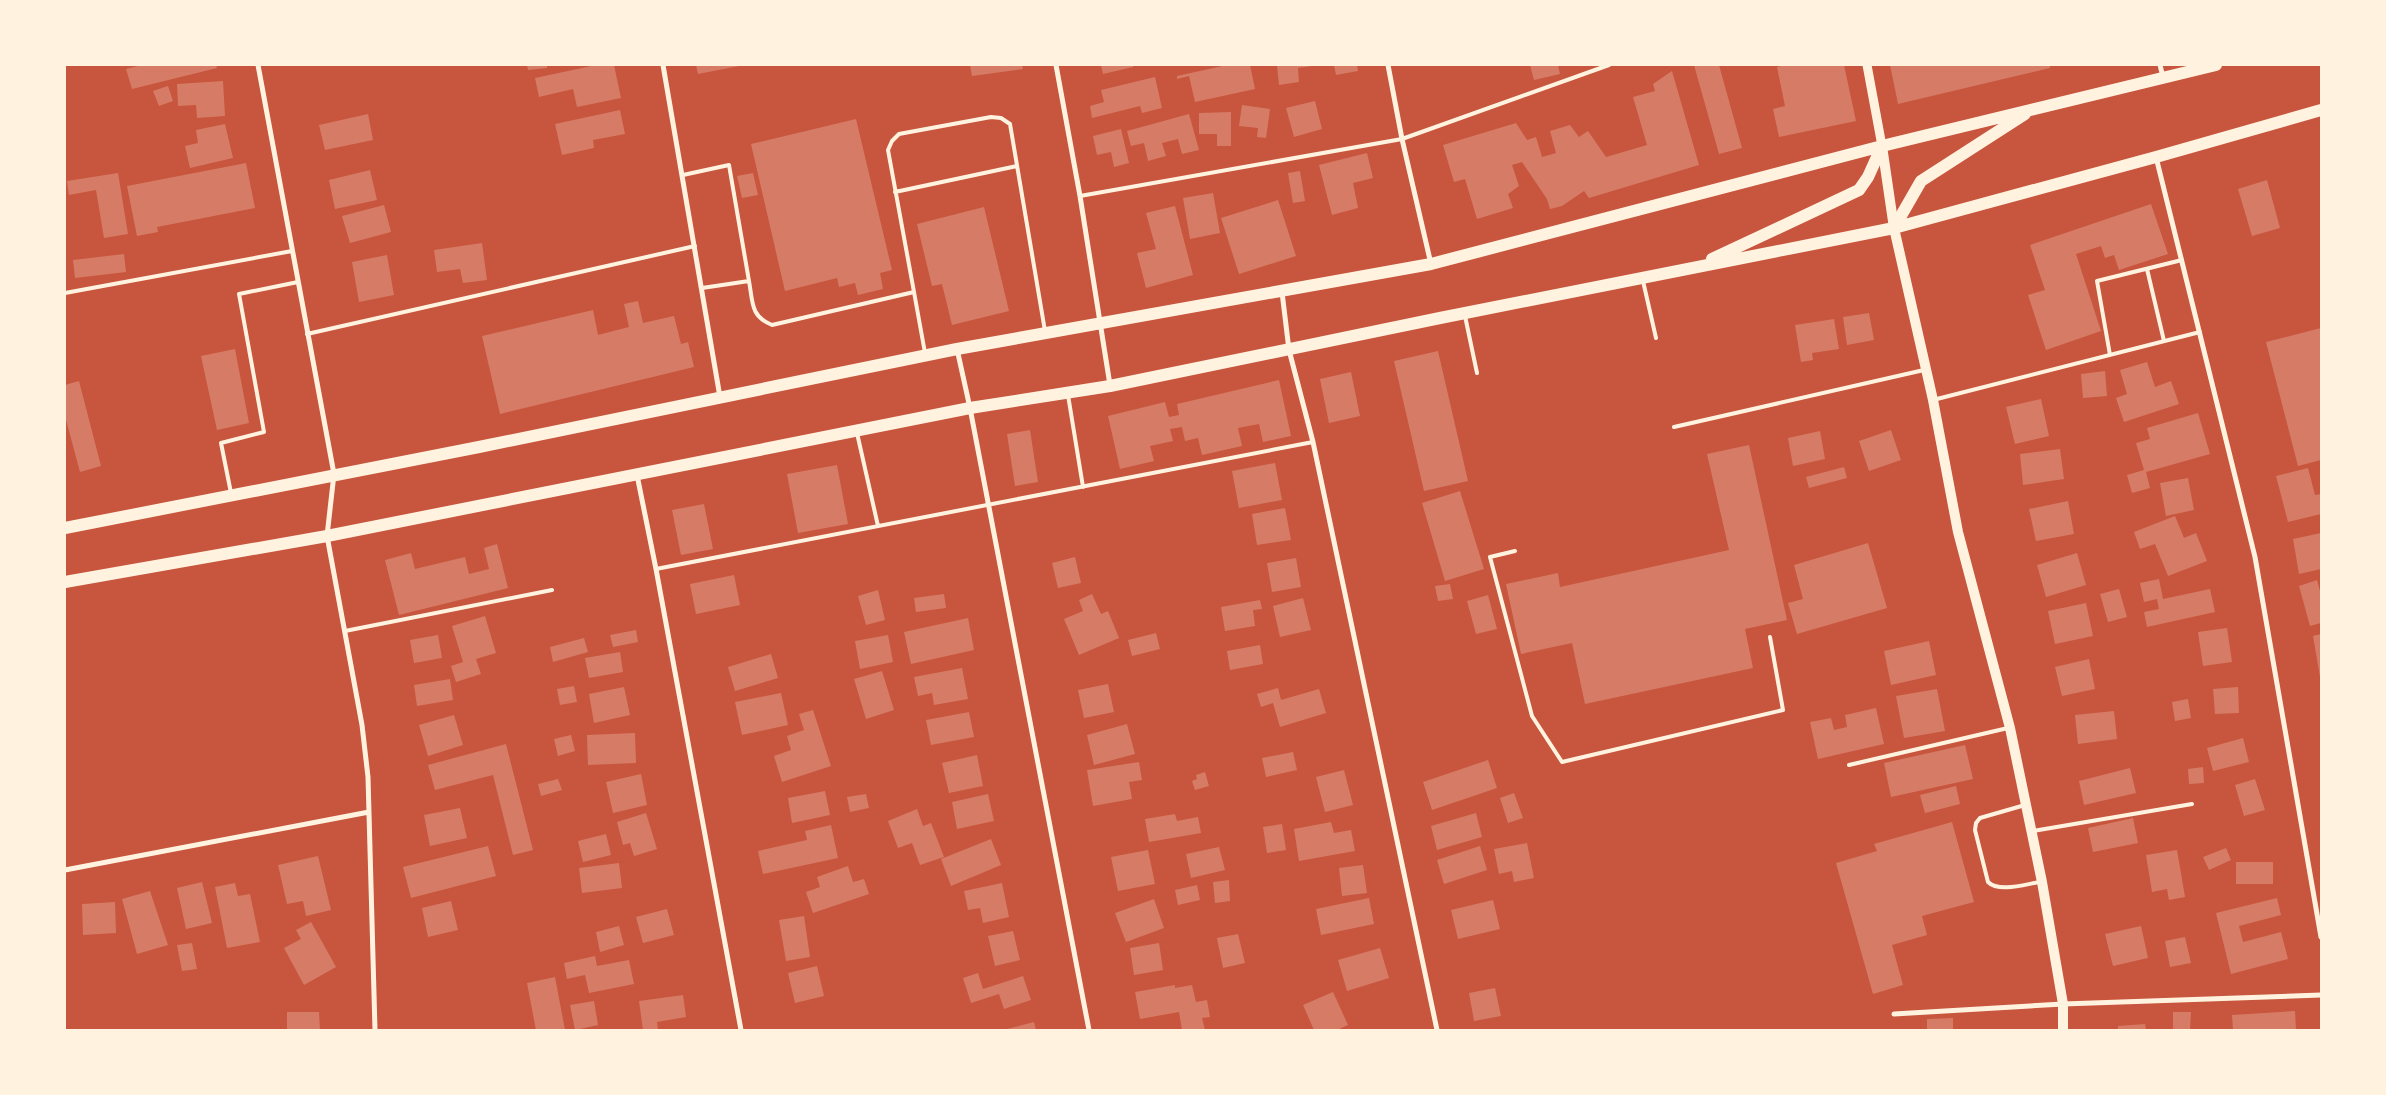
<svg xmlns="http://www.w3.org/2000/svg" width="2386" height="1095" viewBox="0 0 2386 1095" font-family="'Varela Round',sans-serif">
<style>
.building{fill:#d67c66}
.lines{fill:none;stroke-linecap:round;stroke-linejoin:round}
.service{stroke:#fff3e0;stroke-width:4}
.minor{stroke:#fff3e0;stroke-width:5}
.tertiary{stroke:#fff3e0;stroke-width:9}
.secondary{stroke:#fff3e0;stroke-width:10}
.primary{stroke:#fff3e0;stroke-width:12}
</style>
<rect width="100%" height="100%" fill="#c8553d"/>
<path class="building" d="M142 65H216L217 68 132 89 126 69Z
M527 65H547V68L528 70Z
M596 65H614L621 98 577 107 573 89 539 97 535 78Z
M696 65H739V66L698 74Z
M970 65H1022L1023 69 972 76Z
M1101 65H1133V67L1103 74Z
M1227 65H1250L1255 89 1195 102 1189 76 1177 79V76Z
M1277 65H1312V66L1298 68 1299 82 1279 85Z
M1334 65H1357L1358 71 1336 75Z
M1530 65H1558L1560 74 1534 80Z
M1694 65H1719L1742 148 1719 154Z
M1784 65H1844L1856 121 1779 137 1773 109 1785 106 1777 67Z
M1890 65H2050V68L1898 104Z
M1672 71 1699 165 1589 198 1584 191 1562 206 1550 209 1547 199 1522 162 1512 165 1519 186 1508 194 1513 208 1477 219 1465 179 1454 182 1443 145 1516 123 1527 140 1536 137 1542 157 1556 153 1550 131 1570 125 1579 137 1588 131 1606 157 1647 145 1633 97 1655 91 1653 84Z
M1155 77 1162 108 1142 113 1140 106 1092 118 1090 106 1104 102 1101 90Z
M223 81 225 116 197 118 196 105 178 106 177 84Z
M168 86 173 101 159 106 153 91Z
M1315 101 1322 129 1294 137 1286 108Z
M1242 105 1270 109 1266 138 1257 137 1258 128 1239 126Z
M620 110 625 134 593 140 594 148 562 155 555 124Z
M1231 112V146H1217V134H1199V113Z
M368 114 373 140 325 150 319 125Z
M1189 114 1199 150 1182 154 1178 139 1162 143 1166 156 1148 161 1144 143 1131 146 1127 131Z
M856 119 892 270 880 273 883 289 858 295 855 283 839 287 837 278 785 291 751 144Z
M225 124 233 158 190 168 185 146 198 143 196 130Z
M1121 129 1129 163 1114 167 1111 152 1097 155 1093 136Z
M1367 153 1373 178 1353 183 1358 208 1332 215 1319 165Z
M246 163 255 208 157 227 158 232 137 236 127 186Z
M370 170 377 200 335 209 329 180Z
M1300 171 1305 201 1293 203 1288 173Z
M118 173 128 234 104 238 96 190 69 195 67 181Z
M753 173 758 195 742 198 737 176Z
M2267 180 2280 228 2252 236 2238 189Z
M1213 193 1220 233 1190 239 1183 198Z
M1278 200 1296 256 1239 274 1221 218Z
M2151 204 2168 254 2119 270 2114 255 2105 258 2101 246 2076 254 2101 331 2046 350 2028 295 2045 290 2030 245Z
M384 205 391 232 350 243 342 216Z
M1175 206 1193 275 1146 288 1137 253 1156 249 1146 213Z
M984 207 1009 311 952 325 942 284 932 286 917 224Z
M482 243 487 280 463 283 460 269 437 272 434 250Z
M124 254 126 272 75 278 73 260Z
M387 255 394 295 359 302 352 262Z
M638 301 643 323 674 316 681 344 688 342 694 367 500 414 482 336 593 310 598 335 629 327 624 304Z
M1869 313 1874 340 1847 345 1843 317Z
M1834 319 1839 349 1812 353 1813 360 1801 362 1795 325Z
M2321 328V460L2298 466 2266 342Z
M235 349 249 423 217 430 201 356Z
M1438 351 1468 481 1424 491 1394 361Z
M2147 362 2155 387 2171 381 2179 404 2124 422 2116 398 2127 394 2120 370Z
M2105 371 2107 396 2083 398 2081 374Z
M1351 372 1360 416 1329 423 1320 379Z
M1279 380 1291 436 1263 442 1259 424 1238 428 1242 446 1202 455 1198 438 1185 441 1182 427 1170 429 1173 441 1150 446 1154 461 1120 469 1108 416 1165 402 1169 417 1179 415 1177 404Z
M79 381 101 466 80 472 65 416V385Z
M2041 399 2049 436 2015 444 2006 407Z
M2198 413 2210 454 2146 472 2150 488 2132 493 2127 475 2144 470 2136 443 2150 439 2147 428Z
M1030 430 1038 482 1015 486 1007 434Z
M1891 430 1901 460 1869 471 1859 441Z
M1820 431 1825 459 1793 466 1788 438Z
M1749 445 1787 620 1745 629 1753 668 1585 704 1572 643 1521 654 1506 584 1558 573 1560 587 1729 550 1707 454Z
M2060 449 2064 479 2023 485 2020 454Z
M1275 463 1282 500 1239 508 1232 471Z
M837 465 848 524 798 533 787 474Z
M1844 467 1847 478 1809 488 1806 477Z
M2308 468 2315 495 2321 494V514L2288 522 2276 476Z
M2188 478 2194 510 2166 516 2160 483Z
M1460 491 1484 569 1445 581 1422 503Z
M2068 501 2074 534 2036 541 2029 509Z
M704 504 713 549 681 555 672 510Z
M1285 508 1291 540 1257 545 1252 514Z
M2175 516 2184 538 2196 533 2207 561 2168 576 2155 544 2140 549 2134 532Z
M2321 533V569L2299 574 2293 539Z
M1868 543 1887 608 1797 634 1788 603 1803 599 1794 565Z
M497 544 508 588 399 615 385 560 411 553 415 569 465 557 469 574 489 569 484 548Z
M2077 553 2086 585 2046 597 2037 565Z
M1075 557 1081 583 1058 588 1052 563Z
M1296 558 1301 587 1272 592 1267 563Z
M734 575 740 605 696 614 690 584Z
M2159 579 2163 599 2210 589 2215 612 2147 627 2144 612 2159 609 2157 599 2144 602 2140 583Z
M2317 580 2321 595V623L2310 626 2299 586Z
M1450 584 1453 599 1438 601 1435 586Z
M2119 589 2127 617 2108 622 2100 594Z
M878 590 885 620 866 625 858 596Z
M944 594 946 608 916 612 914 598Z
M1092 594 1101 614 1108 611 1119 638 1079 655 1064 619 1083 611 1079 600Z
M1488 595 1497 629 1476 634 1467 601Z
M1303 598 1311 630 1280 637 1273 606Z
M1260 600 1262 609 1253 610 1255 626 1225 631 1221 607Z
M2086 603 2093 636 2055 644 2048 611Z
M485 616 496 653 476 659 481 674 456 682 451 666 463 662 452 626Z
M968 618 974 650 911 664 904 632Z
M2227 628 2232 662 2203 666 2198 632Z
M636 630 638 642 613 647 610 635Z
M1156 633 1160 649 1132 656 1128 640Z
M2321 634V677H2320L2313 636Z
M438 635 442 658 414 663 410 640Z
M888 635 893 662 860 669 855 641Z
M584 638 588 652 553 662 550 647Z
M1929 641 1936 675 1891 685 1884 651Z
M1260 645 1263 664 1230 670 1227 651Z
M620 652 623 672 589 678 585 658Z
M771 654 778 678 735 691 728 667Z
M2089 659 2095 689 2062 696 2055 667Z
M962 668 968 699 934 705 932 693 918 696 914 677Z
M882 671 894 710 866 719 854 679Z
M450 679 453 700 417 706 414 685Z
M1108 684 1114 712 1084 718 1078 690Z
M574 686 577 702 560 705 557 689Z
M624 687 630 715 594 723 589 694Z
M2238 687 2239 713 2215 714 2213 689Z
M1278 688 1281 700 1319 689 1326 713 1280 727 1273 703 1261 707 1257 694Z
M1937 689 1945 731 1904 738 1896 696Z
M781 693 788 725 742 735 735 702Z
M2188 699 2191 718 2175 721 2172 702Z
M1876 708 1884 744 1818 759 1810 722 1831 718 1834 730 1847 727 1845 715Z
M813 710 831 766 782 782 774 756 791 750 787 736 804 730 799 714Z
M2114 711 2117 739 2078 744 2075 715Z
M969 712 974 737 931 745 926 720Z
M454 715 463 745 428 756 419 725Z
M1127 724 1135 754 1094 765 1087 735Z
M635 733 636 763 588 765 587 735Z
M571 735 575 751 558 756 554 739Z
M2243 738 2249 762 2213 771 2207 748Z
M506 744 533 850 513 855 493 775 435 790 428 765Z
M1965 745 1973 779 1891 797 1884 763Z
M1293 752 1297 770 1266 777 1262 758Z
M977 755 983 786 949 793 942 763Z
M1488 760 1497 788 1432 810 1423 782Z
M1139 762 1142 780 1129 782 1132 799 1093 806 1087 770Z
M2203 767 2204 783 2189 784 2188 769Z
M2130 768 2136 793 2084 805 2079 781Z
M1344 770 1353 805 1325 812 1316 777Z
M1205 772 1209 786 1195 790 1192 781 1197 779 1196 775Z
M641 774 647 805 613 813 606 782Z
M558 779 562 790 541 796 538 784Z
M2255 779 2265 810 2244 816 2235 785Z
M1956 786 1960 804 1925 813 1920 795Z
M825 791 830 815 792 823 788 798Z
M1514 793 1523 818 1508 823 1500 798Z
M866 794 869 808 850 812 847 797Z
M988 794 994 821 957 829 952 802Z
M460 808 467 838 430 846 424 815Z
M917 809 923 826 931 823 944 857 920 865 912 843 898 848 888 821Z
M646 813 657 849 634 856 630 843 623 845 617 822Z
M1476 813 1482 837 1437 850 1431 826Z
M1175 814 1177 821 1198 817 1201 833 1149 842 1145 819Z
M2133 818 2138 843 2093 852 2088 828Z
M1331 822 1334 833 1351 830 1355 851 1299 861 1294 829Z
M1952 822 1974 902 1922 916 1927 935 1892 945 1903 985 1873 994 1836 863 1877 851 1874 844Z
M1282 824 1286 850 1267 853 1263 827Z
M831 825 838 858 763 874 758 851 807 840 805 831Z
M606 834 611 855 583 862 578 841Z
M991 839 1001 865 951 886 941 859Z
M1527 843 1534 878 1514 882 1512 871 1499 874 1494 849Z
M488 846 496 876 411 898 403 867Z
M1480 846 1487 870 1444 884 1437 860Z
M1219 847 1225 870 1191 878 1186 854Z
M2226 848 2231 860 2209 870 2203 857Z
M1148 850 1155 884 1118 891 1111 857Z
M2177 850 2185 897 2169 900 2167 889 2152 892 2146 855Z
M318 856 331 910 306 916 303 901 287 904 278 865Z
M2236 862H2273V884H2236Z
M619 863 622 888 582 893 579 868Z
M1363 865 1367 893 1342 896 1339 868Z
M848 866 853 882 864 879 869 894 813 913 806 892 820 887 817 877Z
M1229 880 1230 901 1215 903 1213 882Z
M202 882 212 923 186 929 177 888Z
M235 883 238 896 250 894 260 942 227 948 215 887Z
M1002 883 1009 917 983 923 980 908 968 910 964 891Z
M1197 885 1200 900 1178 905 1175 890Z
M150 891 168 945 137 954 122 899Z
M1369 898 1374 924 1321 935 1316 909Z
M2277 898 2281 915 2239 926 2243 942 2281 932 2288 959 2231 974 2216 913Z
M1154 899 1164 928 1126 942 1115 913Z
M1493 900 1500 929 1458 939 1451 910Z
M451 901 458 930 428 937 422 908Z
M115 902 116 933 83 935 82 904Z
M667 909 674 935 643 943 636 917Z
M804 916 810 957 786 961 779 920Z
M311 922 336 967 304 985 284 948 301 939 296 930Z
M619 926 624 945 600 952 596 932Z
M2141 926 2148 958 2113 966 2105 934Z
M1013 931 1020 960 995 966 988 936Z
M1238 934 1245 963 1223 968 1217 938Z
M2185 937 2191 963 2170 967 2165 941Z
M192 943 197 969 182 971 177 945Z
M1159 943 1163 970 1134 975 1130 948Z
M1380 948 1389 978 1347 991 1338 960Z
M595 956 597 966 629 960 634 984 589 993 585 975 567 979 564 963Z
M817 966 824 996 795 1003 788 973Z
M978 973 983 989 1023 976 1031 1000 1004 1009 999 994 971 1003 963 978Z
M555 977 565 1030H536L527 983Z
M1175 985V988L1192 985 1196 1002 1207 1000 1210 1017 1202 1018 1205 1030H1182L1179 1012 1140 1019 1135 992Z
M1495 988 1501 1016 1474 1021 1469 993Z
M1333 992 1348 1025 1337 1030H1314L1303 1005Z
M683 995 686 1017 657 1022 658 1030H643L639 1001Z
M594 1001 598 1025 575 1030 570 1005Z
M2295 1011 2296 1030H2233L2232 1015Z
M287 1012H319L320 1030H287Z
M2173 1012H2191L2190 1030 2173 1029Z
M1953 1018V1030H1927V1019Z
M1034 1022 1036 1030H1007V1029Z
M2145 1024 2146 1030H2118V1026Z"/>
<g class="lines">
<path class="service" d="M683 175 729 165 749 281
M895 192 1017 166
M1080 196 1402 139 1609 65
M2147 269 2164 341
M1643 281 1656 338
M702 288 749 281C753 302 750 316 772 325L914 292 888 150 892 141 899 134 991 117 1001 118 1010 124 1045 331
M914 292 925 353
M65 293 292 251
M1465 316 1477 373
M307 334 695 246
M2110 355 2097 281 2182 260
M1068 395 1083 487
M1933 400 2200 332
M1674 427 1924 370
M857 433 878 526
M231 493 221 443 264 432 239 294 298 282
M1515 551 1490 557 1532 716 1562 762 1783 710 1770 637
M656 569 1313 442
M345 631 552 590
M1849 765 2008 728
M2025 805 1980 818 1976 823 1975 830 1988 882C1999 893 2026 884 2040 882
M2033 831 2192 804"/>
<path class="minor" d="M258 65 334 474 327 536 362 725 368 777 375 1030
M663 65 720 397
M1056 65 1080 196 1110 385
M1388 65 1402 139 1431 264
M2160 65 2163 77
M2156 157 2255 557 2321 937
M1282 292 1289 350 1313 442 1437 1030
M957 349 970 408 1089 1030
M637 475 656 569 741 1030
M65 870 369 812
M1894 1014 2063 1004 2321 995"/>
<path class="tertiary" d="M1867 65 1882 146"/>
<path class="secondary" d="M1882 146 1894 228 1933 400 1958 532 2010 728 2042 882 2063 1004V1030"/>
<path class="primary" d="M1894 228 1921 181 2025 114
M1712 259 1859 190 1868 177 1882 146
M65 528 479 447 957 349 1431 264 1882 146 2216 65
M65 582 327 536 970 408 1110 386 1440 318 1894 228 2156 157 2321 110"/>
</g>
<rect width="2386" height="1095" fill="none" stroke="#fff3e0" stroke-width="132"/>
</svg>
